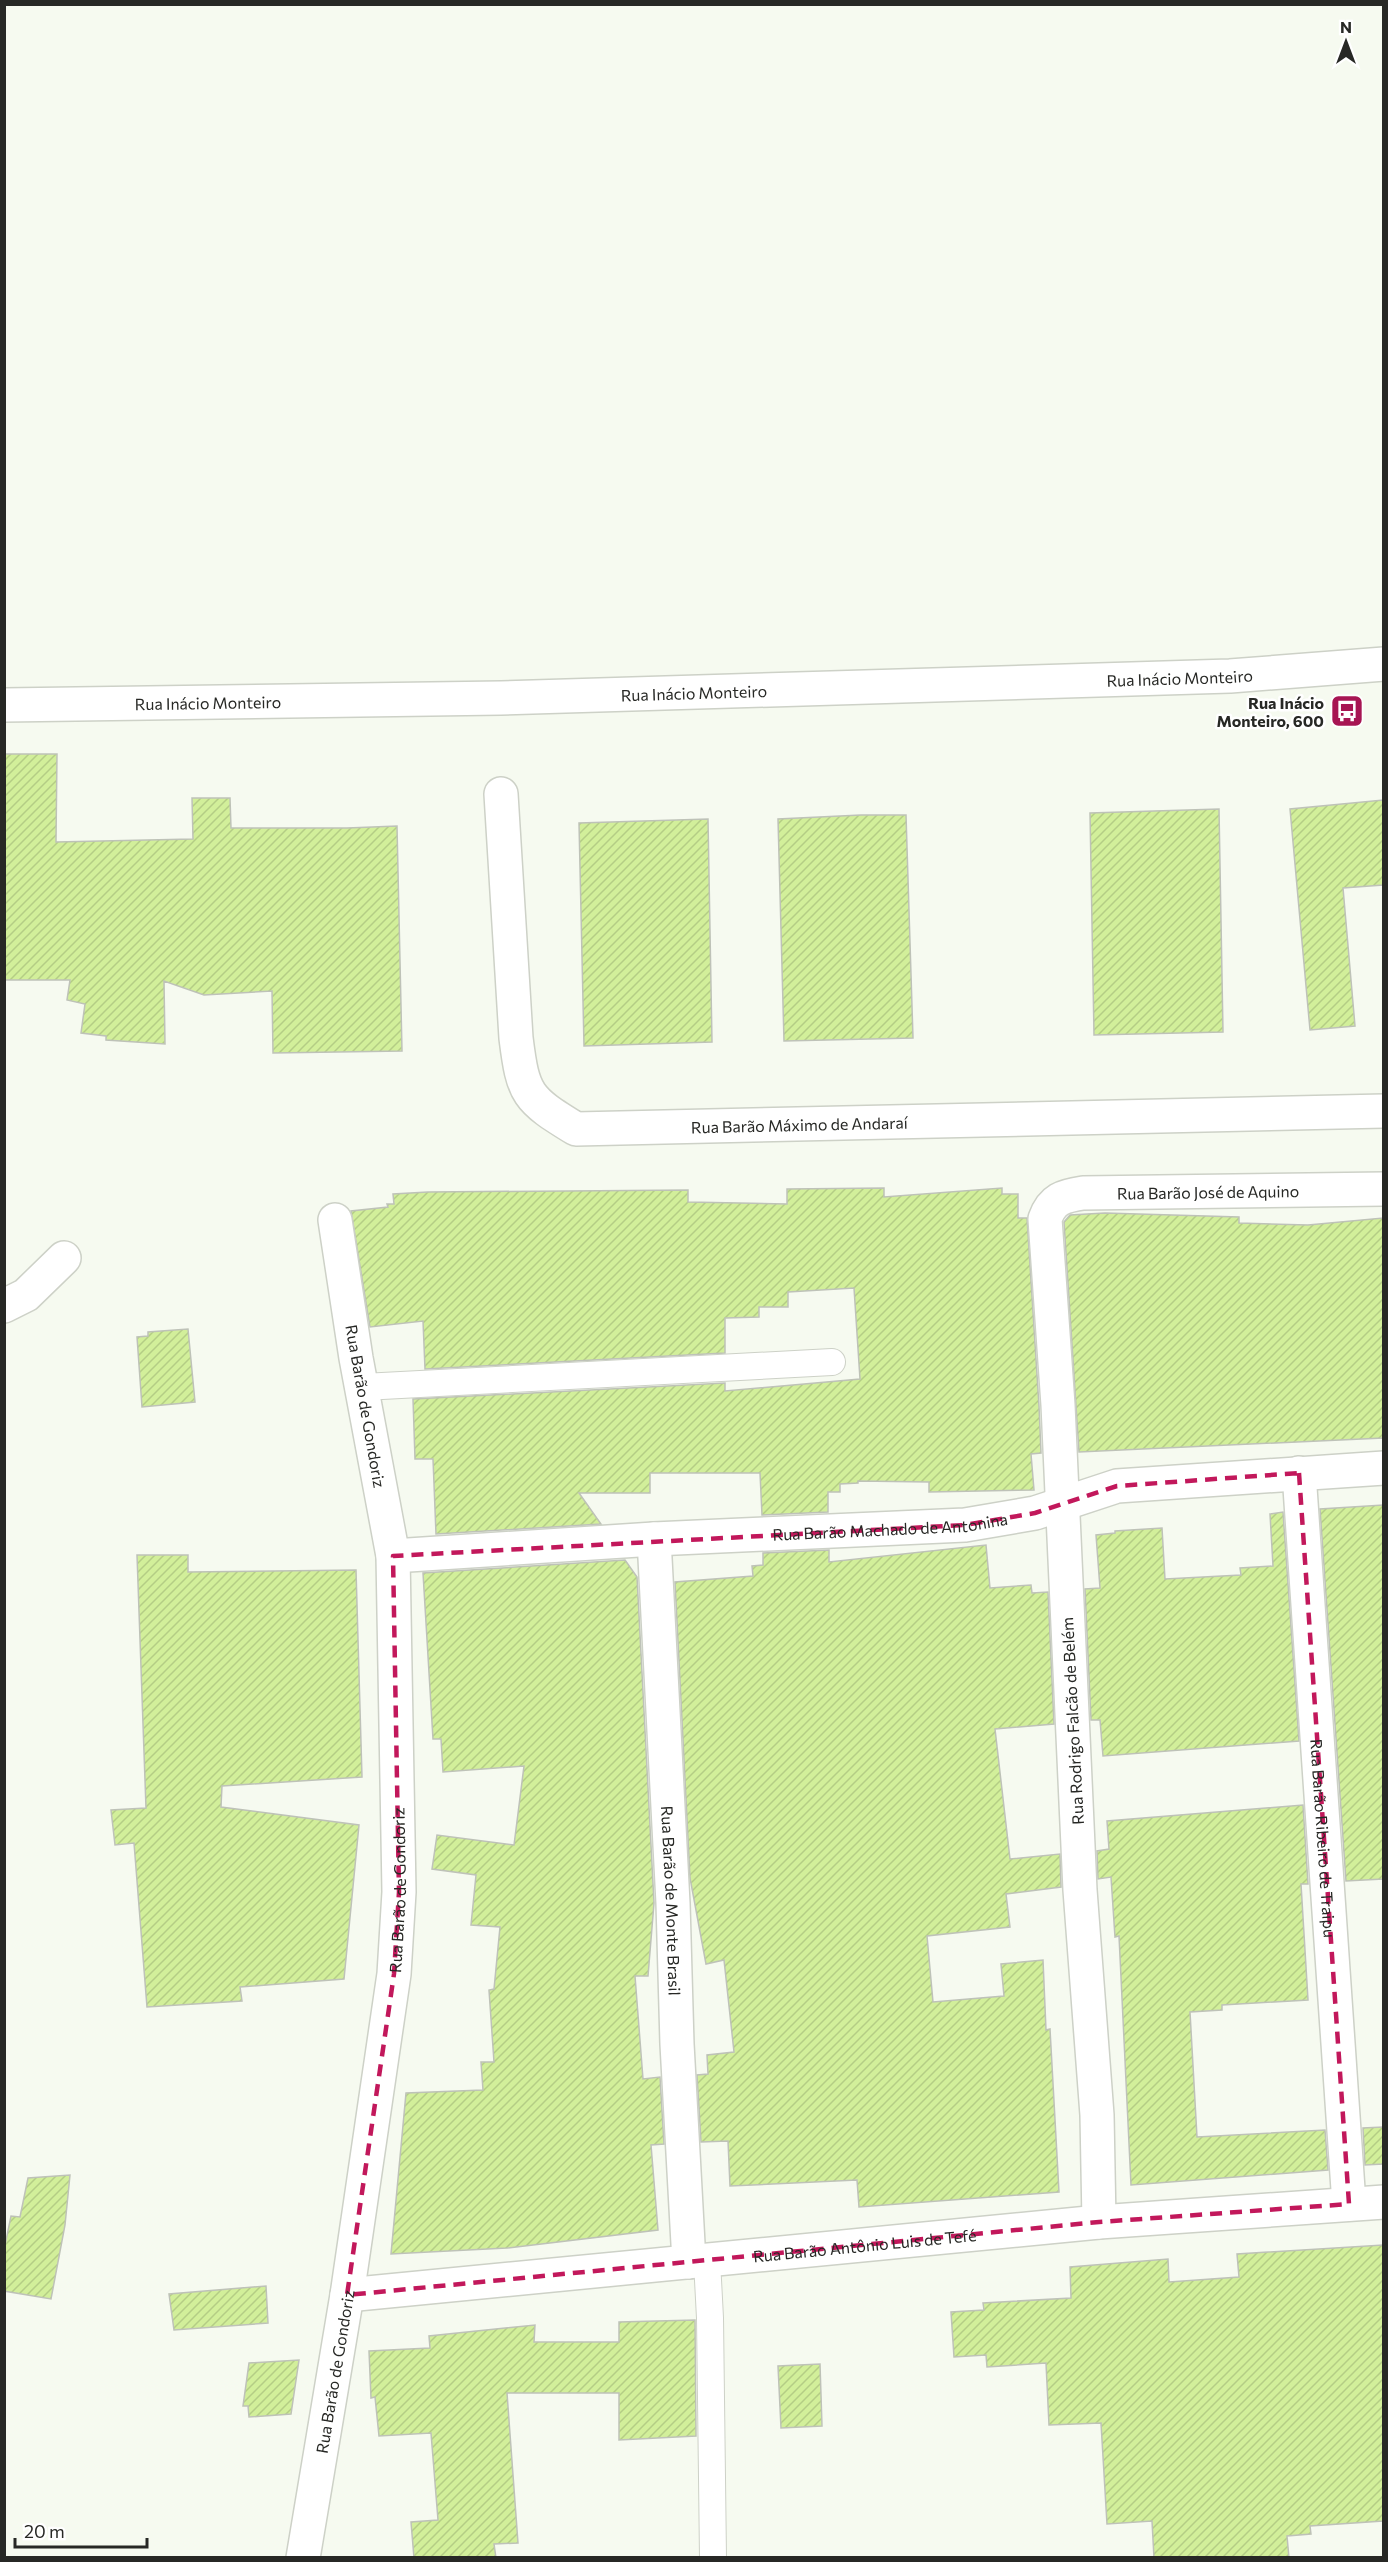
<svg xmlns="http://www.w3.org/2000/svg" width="1388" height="2562" viewBox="0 0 1388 2562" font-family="Commissioner,sans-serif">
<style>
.building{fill:url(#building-hatch);stroke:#bec2b8;stroke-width:1.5}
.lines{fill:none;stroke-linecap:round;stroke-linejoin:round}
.lane-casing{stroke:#cdd1c7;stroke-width:28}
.street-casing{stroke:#cdd1c7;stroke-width:36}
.secondary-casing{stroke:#cdd1c7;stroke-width:36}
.lane{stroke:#fff;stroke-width:26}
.street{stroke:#fff;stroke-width:33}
.secondary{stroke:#fff;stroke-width:33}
.marked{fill:none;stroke:#c2185b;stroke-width:4.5;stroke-dasharray:12 8;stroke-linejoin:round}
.labels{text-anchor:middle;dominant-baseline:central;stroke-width:5;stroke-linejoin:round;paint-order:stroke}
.street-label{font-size:16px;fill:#272825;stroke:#fff}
.poi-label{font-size:16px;font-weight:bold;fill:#272825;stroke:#fff;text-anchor:end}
</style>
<defs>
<pattern id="building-hatch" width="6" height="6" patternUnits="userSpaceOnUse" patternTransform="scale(1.5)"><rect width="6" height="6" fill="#d2ef9a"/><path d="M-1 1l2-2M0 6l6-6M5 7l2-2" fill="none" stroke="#b4cd85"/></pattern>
</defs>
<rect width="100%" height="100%" fill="#f6faf0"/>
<path class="building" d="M4 754H57L56 842 193 839 192 798H230L231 828H347L397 826 402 1051 273 1053 272 991 204 995 164 981 165 1044 106 1040V1036L81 1033 85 1004 67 1000 70 980H4Z
M1383 800V885L1343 888 1355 1026 1310 1030 1290 809Z
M1219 809 1223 1032 1094 1035 1090 813Z
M861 815H906L913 1038 784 1041 778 819Z
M708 819 712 1042 584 1046 579 823Z
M884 1188V1197L1002 1188V1194H1018V1218H1027L1039 1406 1041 1453 1031 1454 1034 1490 929 1492V1482L858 1481V1483L840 1484V1492H828V1512L762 1515 760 1473H650V1493H579L601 1524 436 1534 433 1459H415L413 1399 725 1383V1391L860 1379 854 1288 788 1292V1307H759V1317L725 1318V1353L425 1369 423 1321 370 1327 351 1211 388 1207 387 1204H394L393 1194 428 1192 688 1190V1202L787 1204V1189Z
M1105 1213 1239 1217V1223L1308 1225 1383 1218V1438L1079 1452 1064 1222 1070 1215Z
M188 1329 195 1402 142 1407 137 1337 148 1336V1332Z
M1383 1505V1879L1346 1881 1320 1509Z
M1283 1512 1299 1741 1103 1756 1100 1720H1091L1085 1589 1100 1588 1096 1535 1115 1533V1531L1162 1528 1165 1579 1241 1575 1240 1568 1273 1566 1270 1514Z
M986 1545 990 1588 1031 1585 1032 1593 1048 1592 1054 1724 995 1729 1010 1859 1060 1854 1061 1887 1006 1894 1010 1927 927 1936 933 2002 1004 1996 1001 1964 1043 1960 1046 2030 1050 2029 1059 2192 859 2207 857 2180 730 2186 728 2141 701 2142 697 2075 708 2074 707 2055 734 2052 724 1960 706 1964 690 1878 675 1582 753 1576 752 1566 763 1565V1553L829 1550V1562Z
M137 1555H188V1572L356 1570 362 1777 222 1786 221 1807 359 1825 344 1979 240 1987 242 2001 147 2007 134 1843 115 1845 111 1810 146 1808Z
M625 1560 637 1577 654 1903 648 1976H635L643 2079 660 2077 664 2144 651 2145 658 2230 507 2248 391 2254 406 2093 483 2090 481 2062H494L489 1990 494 1989 500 1927 471 1925 476 1875 432 1869 437 1835 514 1845 524 1766 443 1772 441 1739H433L423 1573Z
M1303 1805 1308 1884H1301L1308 2000 1222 2005V2010L1190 2012 1197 2137 1325 2130 1328 2170 1131 2185 1119 1936 1115 1937 1111 1877 1098 1879 1097 1851 1109 1849 1107 1821Z
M1383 2127V2164L1365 2165 1363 2128Z
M70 2175 65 2225 51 2299 4 2291V2250L11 2216 20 2217 28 2178Z
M1383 2245V2521L1310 2526 1311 2534 1287 2536 1289 2558H1154L1152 2521 1107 2524 1101 2423 1049 2425 1046 2363 987 2367 986 2355 954 2357 951 2312 984 2310 983 2303 1071 2298 1070 2267 1168 2259 1169 2282 1239 2277 1237 2254Z
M266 2286 268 2323 174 2330 169 2294Z
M695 2320 696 2436 619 2440V2393H507L518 2543 494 2544 496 2558H414L411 2522 438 2520 431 2433 379 2436 375 2397 371 2398 369 2351 430 2348 429 2336 535 2325 534 2342H619V2322Z
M299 2360 291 2414 249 2417 248 2406H243L249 2363Z
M820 2364 822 2426 781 2428 778 2366Z"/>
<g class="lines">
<defs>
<path id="lane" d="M363 1387 832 1362
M707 2261 710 2318 713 2558"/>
<g id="street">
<path id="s1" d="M501 794 516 1038C523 1095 527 1099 576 1129L1384 1111"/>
<path d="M4 1306 26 1295 64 1258"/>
<path id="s2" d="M1299 1473 1349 2204"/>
<path id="s3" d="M654 1539 673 1903 677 2044 689 2262"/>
<path id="s4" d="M393 1556 654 1539 965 1525 1035 1513 1117 1486 1384 1468"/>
<path id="s5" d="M1099 2222 1097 2115 1080 1890 1058 1405 1045 1219C1052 1199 1063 1196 1083 1193L1384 1189"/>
<path id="s6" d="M347 2295 1099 2222 1384 2202"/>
<path id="s7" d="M303 2558 347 2295 394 1974 399 1892 393 1556 356 1358 335 1220"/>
</g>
<g id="secondary">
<path id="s8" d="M4 705 501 698 1230 676 1384 664"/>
</g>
</defs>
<use href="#lane" class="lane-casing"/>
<use href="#street" class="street-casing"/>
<use href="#secondary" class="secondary-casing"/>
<use href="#lane" class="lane"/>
<use href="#street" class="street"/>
<use href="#secondary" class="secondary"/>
</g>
<path class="marked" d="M1299 1473 1349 2204 1099 2222 347 2295 394 1974 399 1892 393 1556 965 1525 1035 1513 1117 1486Z"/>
<defs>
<symbol id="bus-square" viewBox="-11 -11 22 22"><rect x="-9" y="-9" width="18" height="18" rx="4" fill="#a71553" stroke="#fff"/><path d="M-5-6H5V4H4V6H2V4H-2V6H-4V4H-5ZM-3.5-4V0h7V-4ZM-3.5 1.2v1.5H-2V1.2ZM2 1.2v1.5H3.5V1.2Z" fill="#fff"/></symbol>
</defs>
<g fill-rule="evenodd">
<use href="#bus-square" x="1328" y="692" width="38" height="38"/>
</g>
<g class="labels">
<g class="street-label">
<text stroke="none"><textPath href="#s8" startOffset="1176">Rua Inácio Monteiro</textPath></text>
<text stroke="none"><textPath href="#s8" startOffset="690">Rua Inácio Monteiro</textPath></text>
<text stroke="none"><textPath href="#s8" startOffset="204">Rua Inácio Monteiro</textPath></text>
<text stroke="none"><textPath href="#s1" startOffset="584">Rua Barão Máximo de Andaraí</textPath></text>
<text stroke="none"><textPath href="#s5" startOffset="1179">Rua Barão José de Aquino</textPath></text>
<text transform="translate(366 1406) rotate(80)">Rua Barão de Gondoriz</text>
<text stroke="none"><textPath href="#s4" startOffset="498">Rua Barão Machado de Antonina</textPath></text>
<text transform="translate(1072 1721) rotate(-93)">Rua Rodrigo Falcão de Belém</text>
<text stroke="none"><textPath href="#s2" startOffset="366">Rua Barão Ribeiro de Traipu</textPath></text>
<text stroke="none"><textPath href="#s7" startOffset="675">Rua Barão de Gondoriz</textPath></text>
<text stroke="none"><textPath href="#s3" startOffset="362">Rua Barão de Monte Brasil</textPath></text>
<text stroke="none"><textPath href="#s6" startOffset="520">Rua Barão Antônio Luis de Tefé</textPath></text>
<text stroke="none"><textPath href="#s7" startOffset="189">Rua Barão de Gondoriz</textPath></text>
</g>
<g class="poi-label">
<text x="1324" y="702">Rua Inácio<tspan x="1324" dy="18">Monteiro, 600</tspan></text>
</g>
</g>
<rect width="1388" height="2562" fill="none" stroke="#272825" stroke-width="12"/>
<g transform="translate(1346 42)" stroke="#ffffff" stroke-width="4.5" paint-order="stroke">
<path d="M0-4.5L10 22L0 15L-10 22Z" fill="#272825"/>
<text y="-9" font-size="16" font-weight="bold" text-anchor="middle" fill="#272825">N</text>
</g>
<path d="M15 2538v9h132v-9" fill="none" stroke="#272825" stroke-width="3"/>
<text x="24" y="2538" font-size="18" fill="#272825" stroke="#ffffff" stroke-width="4.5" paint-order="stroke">20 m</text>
</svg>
